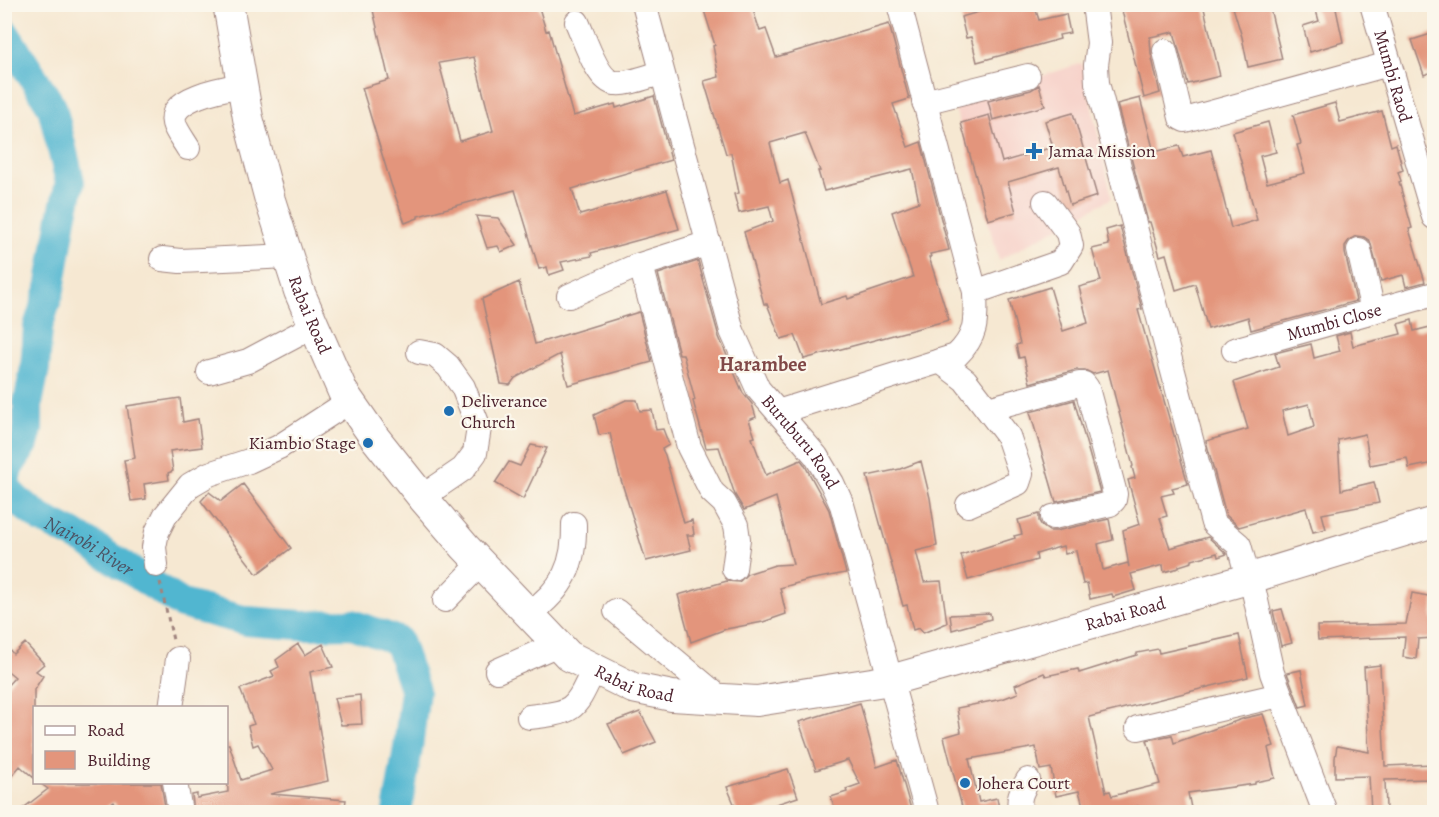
<svg xmlns="http://www.w3.org/2000/svg" width="1439" height="817" viewBox="0 0 1439 817" font-family="Alegreya,serif">
<style>
.built{fill:#f7d1c9}
.lines{fill:none;stroke-linecap:round;stroke-linejoin:round}
.river{stroke:#51b6d0;stroke-width:30}
.building{fill:#e3957c;fill-rule:evenodd}
.minor-casing{stroke:#a0847e;stroke-width:26}
.major-casing{stroke:#a0847e;stroke-width:32}
.path{stroke:#a0847e;stroke-width:3;stroke-dasharray:4.5 4.5;stroke-linecap:butt}
.minor{stroke:#fff;stroke-width:24}
.major{stroke:#fff;stroke-width:30}
.poi-dot{fill:#1f6fb2;stroke:#fbf7ec;stroke-width:2}
.labels{text-anchor:middle;dominant-baseline:central;stroke-width:4.5;stroke-linejoin:round;paint-order:stroke}
.street-label{font-size:18px;fill:#4a1f2b;stroke:#fbf7ec}
.poi-label{font-size:18px;fill:#4a1f2b;stroke:#fbf7ec;text-anchor:start}
.neighbourhood-label{font-size:20px;font-weight:bold;fill:#804847;stroke:#fbf7ec}
.water-label{font-size:20px;font-style:italic;fill:#4c5465;stroke:#fbf7ec}
</style>
<rect width="100%" height="100%" fill="#fbf7ec"/>
<filter id="ink" filterUnits="userSpaceOnUse"><feTurbulence type="fractalNoise" baseFrequency=".0167" numOctaves="2"/><feDisplacementMap in="SourceGraphic" scale="12" xChannelSelector="R" yChannelSelector="G"/><feConvolveMatrix kernelMatrix="1 2 1 2 8 2 1 2 1" color-interpolation-filters="sRGB"/></filter>
<filter id="wash" filterUnits="userSpaceOnUse"><feTurbulence type="fractalNoise" baseFrequency=".008" numOctaves="4" result="noise"/><feDisplacementMap in="SourceGraphic" scale="24" xChannelSelector="R" yChannelSelector="G"/><feGaussianBlur stdDeviation="1.35" result="paint"/><feColorMatrix in="noise" values="0 0 0 0 0 0 0 0 0 0 0 0 0 0 0 0 0 1.4 0 .05"/><feComposite in="paint" operator="in"/></filter>
<g filter="url(#wash)">
<rect width="100%" height="100%" fill="#f6e8d2"/>
<path class="built" d="M1082 63 1112 198 999 260 954 105Z"/>
<g class="lines">
<path class="river" id="s1" d="M4 32 52 107 70 182 62 218 50 289 38 327 35 368 28 403V429L24 444 8 468 5 481 8 491 18 501 42 519 84 540 182 604 247 621 301 625 352 624 398 641 415 691 408 748 397 812"/>
</g>
<g id="blocks">
<path class="building" d="M386 4H538L546 31 549 30 573 116 615 104 616 108 654 96 671 160 572 189 580 215 667 190 679 229 591 253 592 256 561 262 564 270 549 275 547 267 539 269 515 190 418 216V218L405 223 391 184 362 88 389 80 373 10ZM474 57 493 131 460 141 439 63Z
M702 4H751L760 31 766 29 776 57 889 24 909 99 893 104 908 147 921 142 949 250 930 254 931 257H929L949 320 804 359 795 335 781 339 767 304H764L744 232 773 221 769 206 739 213 734 194 739 193 731 153 726 154 704 81 719 77 713 46 715 45ZM805 133 820 171H818L824 191 912 169 919 202 892 212 913 277 848 299 847 296 821 304 788 180 780 183 770 143Z
M1007 4H1034L1039 20 1066 14 1070 33 1059 35 1060 39 977 62 971 37 966 38 961 17Z
M1150 4H1203L1220 76 1188 84 1174 32 1150 37 1151 54 1160 93 1144 98 1122 11Z
M1232 4H1269L1282 59 1248 67 1242 37Z
M1325 4H1335L1343 42 1310 52 1303 26 1319 21 1315 7Z
M1434 33V71L1424 75 1412 40Z
M1039 85 1045 106 993 120 988 101 1031 90Z
M1140 98 1154 152 1179 146 1183 157 1211 150 1231 228 1257 220 1233 132 1268 122 1276 152 1260 156 1267 183 1305 173 1297 145 1301 144 1293 115 1335 103 1340 122 1382 111 1391 146 1396 144 1403 170 1398 172 1401 181 1399 182 1412 228 1409 229 1425 282 1406 287 1403 275 1381 281 1370 241 1364 237 1356 236 1349 240 1345 246V253L1356 301 1251 330 1248 317 1208 329 1195 284 1176 290 1166 254 1160 256 1150 222H1148L1117 104Z
M1073 113 1097 196 1070 205 1059 167 1008 182 1016 212 988 220 961 123 989 115 1002 162 1053 147 1045 121Z
M476 216 498 218 517 245 501 252 498 246 487 248Z
M1120 226 1142 309 1138 310 1188 484 1172 488 1174 493 1161 496 1167 516 1160 518 1170 548 1208 537 1227 554 1218 557 1217 553 1192 560V562L1179 566V568L1164 572 1163 565 1131 574 1136 590 1113 597 1112 594 1090 599 1087 583 1083 584 1076 551 1065 554 1063 546 1036 554 1037 560 968 580 961 555 1015 538 1014 536 1022 534 1018 520 1039 514V521L1042 526 1049 531H1056L1109 519 1113 540 1098 544 1103 570 1128 563 1129 567 1123 530 1140 524 1128 480 1135 478 1132 467 1133 466 1108 370 1093 374 1085 370H1076L1030 383 1024 357 1019 358 1016 345 1020 344 1009 300 1050 287 1063 331 1088 323 1079 287 1101 281 1092 249 1109 245 1106 230Z
M698 261 719 337 743 393 752 404 756 417 749 420 755 437 752 438 766 475 801 460 804 464 829 510 846 573 808 580 780 588 786 614 763 622 726 629 691 642 678 595 727 581 739 582 747 574 775 565 793 564 776 497 744 510 735 495 719 447 706 448 693 401 695 400 683 354H679L658 274Z
M519 282 535 344 639 312 652 362 568 385 560 354 515 378 510 385 501 384 482 299Z
M1412 320 1414 331 1430 327 1434 346V463L1409 468 1407 458 1370 465 1365 434 1338 440 1341 490 1374 482 1379 503 1322 514 1326 529 1313 532 1306 508 1239 527 1226 515 1206 441 1248 429 1234 382 1279 367 1275 353 1311 344 1314 358 1340 351 1336 336 1350 332 1353 346 1401 334 1398 324ZM1309 404 1314 427 1288 436 1282 411Z
M180 398 183 422 198 419 202 447 170 451 173 471 168 473 169 480 144 484 146 499 131 501 124 460 135 458 127 406Z
M626 400H637L640 411 652 410 656 430 663 429 669 445 662 449 665 455 684 523 692 520 694 535H687L691 550 646 561 618 470 610 433 599 435 594 415Z
M1074 400 1100 492 1056 502 1030 412Z
M531 445 547 448 523 499 495 483 509 462 520 466Z
M921 461 930 498 937 546 916 551 924 582 941 581 947 623 923 633 919 628 913 630 907 605 903 606 867 476 900 469Z
M243 484 291 548 257 574 201 501 209 492 221 501Z
M1412 593 1434 597 1432 621 1434 620V638L1418 639 1416 659 1403 657 1405 637 1318 640 1317 626 1406 624Z
M1282 609 1292 643 1281 646 1273 611Z
M990 613 991 619 952 630 950 615Z
M1239 635 1248 677 1089 717 1106 792 1110 791 1112 796 1160 784 1147 740 1172 735 1174 743 1245 718 1263 714 1274 746 1268 748 1275 778 1255 782V784L1188 793 1192 813H1140L1138 806 1116 813H1085L1079 791 1056 796 1051 768 1040 770 1036 747 969 759 979 802 997 798 1000 813H958L957 808 962 807 944 737 961 732 957 708 1002 699 1018 693 1015 685 1044 673 1046 676 1078 669 1079 673 1137 655V653L1158 649 1159 653Z
M4 643 13 654 25 643 44 664 36 671 43 676 34 690V778L20 766 4 785V689L15 677 4 668Z
M298 644 305 655 323 644 333 667 310 672 328 781 270 794 346 800 344 812 325 811V813H194L192 795 197 794V798L228 792 226 744H229L241 780 272 770 258 744 253 746 248 726 254 724 240 689 274 676 271 671 279 667 276 660Z
M1380 665 1385 766 1434 764V779L1385 780 1386 809 1371 811 1369 776 1335 777V758L1337 746 1369 752 1364 667Z
M1301 670 1308 705 1300 707 1287 673Z
M360 695 362 724 341 725 334 698Z
M860 703 877 767 897 760 912 813H836L831 797 847 792 846 789 860 784 848 760 816 770 799 722Z
M640 712 656 742 624 755 608 724Z
M788 769 798 797 749 813H738L727 787Z
M40 783H161L166 813H120L114 802 97 813H17L48 789Z"/>
</g>
</g>
<g filter="url(#ink)">
<use href="#blocks" fill-opacity="0" stroke="#a0847e" stroke-width="1.5"/>
<g class="lines">
<defs>
<g id="minor">
<path id="s2" d="M644 4 732 331 758 389 816 456 832 483 842 505 927 812"/>
<path d="M1094 4 1099 43 1096 65 1097 83 1213 523 1239 545 1248 578"/>
<path id="s3" d="M1372 4 1434 217"/>
<path d="M577 22C584 37 597 81 615 83 627 85 649 76 661 73"/>
<path d="M1165 51 1181 118 1185 120 1389 64"/>
<path d="M924 102 1028 76"/>
<path d="M188 148C184 141 176 131 174 123 168 97 226 88 243 85"/>
<path d="M1359 250 1373 311"/>
<path d="M162 259 180 261 288 256"/>
<path d="M641 265 689 447 712 492 724 503 736 525 738 539 734 569"/>
<path d="M975 292 1061 262 1071 246 1068 233 1045 202"/>
<path d="M569 296 634 267 709 243"/>
<path id="s4" d="M1234 350 1434 294"/>
<path d="M419 352 435 355 448 366 463 387 479 428 475 453 463 469 422 497"/>
<path d="M940 361 965 380 1008 436 1021 474 1018 483 968 505"/>
<path d="M209 372 248 361 314 326"/>
<path d="M988 409 1079 384H1084L1087 388 1115 494 1114 500 1110 504 1053 517"/>
<path d="M778 412 956 356C978 335 976 320 975 292L899 4"/>
<path d="M156 565 154 547 157 532 165 516 190 485 209 474 249 461 279 447 350 401"/>
<path d="M1251 578 1272 673 1325 812"/>
<path d="M445 600 481 563"/>
<path d="M616 611 721 699"/>
<path d="M530 613C563 589 575 565 574 524"/>
<path d="M497 671 558 644"/>
<path d="M171 708 178 659"/>
<path d="M529 717C576 712 574 711 594 669"/>
<path d="M1138 728 1280 695"/>
<path d="M175 782 180 812"/>
<path d="M1021 812C1017 799 1021 792 1028 780"/>
</g>
<g id="major">
<path id="s5" d="M228 4 248 118 270 200 299 291 343 392 375 438 422 497 465 547 569 656 633 688 672 696 757 701 891 680 1251 578 1434 522"/>
</g>
</defs>
<use href="#minor" class="minor-casing"/>
<use href="#major" class="major-casing"/>
<path class="path" d="M160 582 173 640"/>
<use href="#minor" class="minor"/>
<use href="#major" class="major"/>
</g>
</g>
<g class="poi-dot">
<path d="M1031 142h6v6h6v6h-6v6h-6v-6h-6v-6h6z"/>
<circle cx="449" cy="411" r="6"/>
<circle cx="368" cy="443" r="6"/>
<circle cx="965" cy="783" r="6"/>
</g>
<g class="labels">
<g class="street-label">
<text stroke="none"><textPath href="#s3" startOffset="75">Mumbi Raod</textPath></text>
<text stroke="none"><textPath href="#s5" startOffset="322">Rabai Road</textPath></text>
<text stroke="none"><textPath href="#s4" startOffset="104">Mumbi Close</textPath></text>
<text stroke="none"><textPath href="#s2" startOffset="470">Buruburu Road</textPath></text>
<text stroke="none"><textPath href="#s5" startOffset="1330">Rabai Road</textPath></text>
<text stroke="none"><textPath href="#s5" startOffset="826">Rabai Road</textPath></text>
</g>
<g class="poi-label">
<text x="1048" y="151">Jamaa Mission</text>
<text x="461" y="401">Deliverance<tspan x="461" dy="21">Church</tspan></text>
<text x="356" y="443" text-anchor="end">Kiambio Stage</text>
<text x="977" y="783">Johera Court</text>
</g>
<g class="neighbourhood-label">
<text x="763" y="364">Harambee</text>
</g>
<g class="water-label">
<text stroke="none"><textPath href="#s1" startOffset="584">Nairobi River</textPath></text>
</g>
</g>
<rect width="1439" height="817" fill="none" stroke="#fbf7ec" stroke-width="24"/>
<rect x="33" y="706" width="195" height="78" fill="#fbf7ec" stroke="#b4a19f" stroke-width="1.5"/>
<rect x="45" y="726" width="30" height="9" fill="#ffffff" stroke="#b4a19f" stroke-width="1.5"/>
<text x="87" y="736" font-size="18" fill="#4a1f2b">Road</text>
<rect x="45" y="751" width="30" height="18" fill="#e3957c" stroke="#b4a19f" stroke-width="1.5"/>
<text x="87" y="766" font-size="18" fill="#4a1f2b">Building</text>
</svg>
